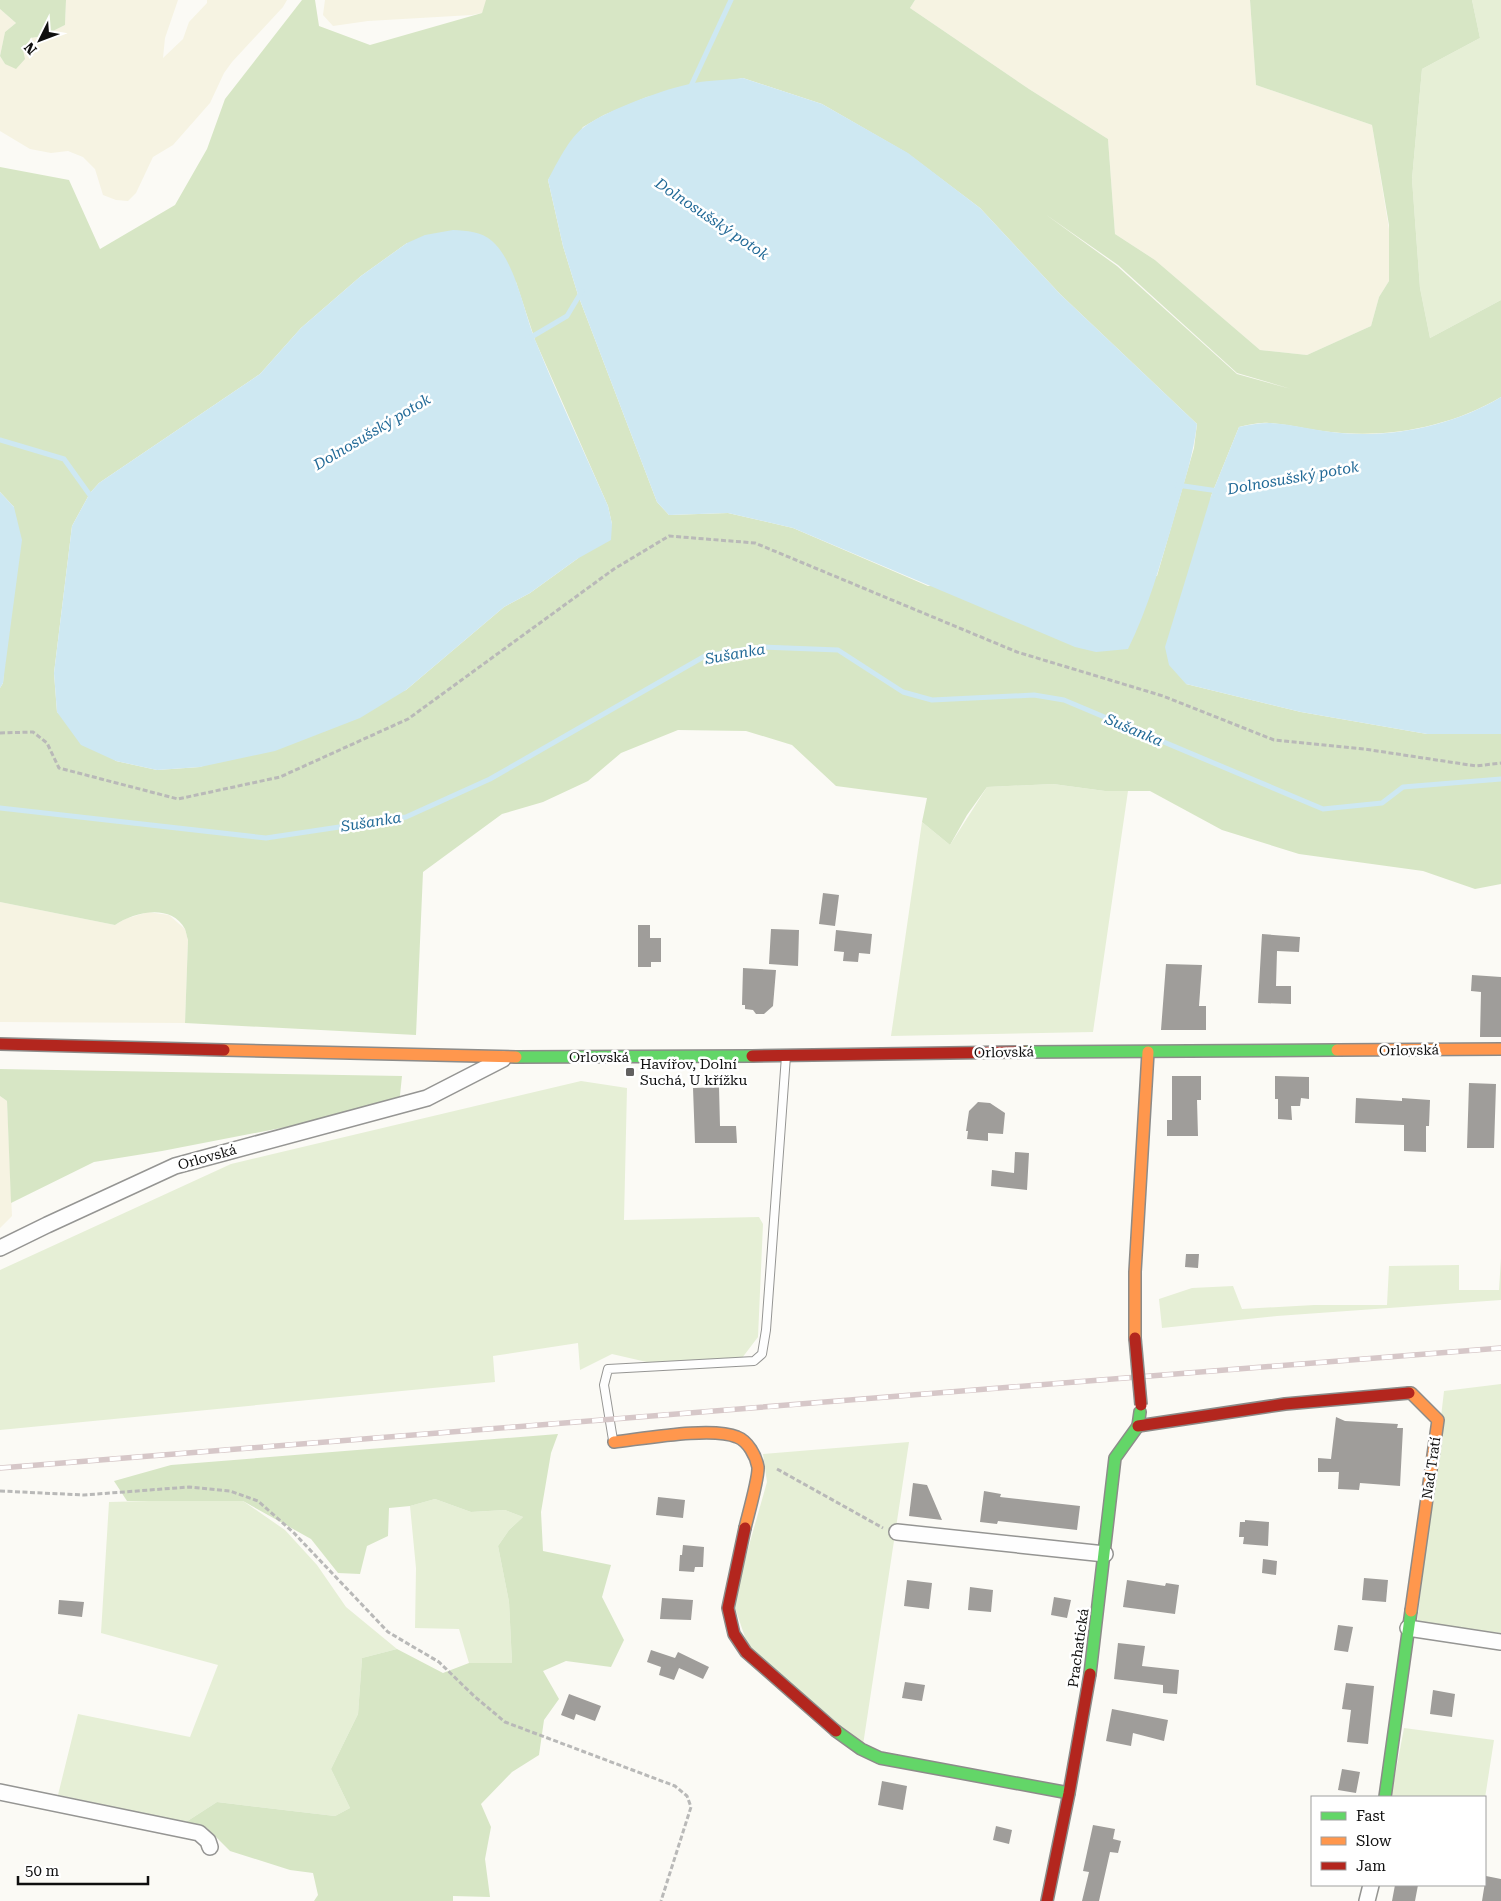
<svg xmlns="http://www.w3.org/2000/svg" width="1501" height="1901" viewBox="0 0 1501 1901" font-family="'Roboto Serif',serif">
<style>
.farmland{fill:#f6f3e2}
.green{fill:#e6efd6}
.forest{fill:#d7e6c5;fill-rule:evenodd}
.water{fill:#cee8f2}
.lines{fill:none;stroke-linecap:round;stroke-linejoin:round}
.stream{stroke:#cee8f2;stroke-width:5}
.building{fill:#9f9d9a}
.lane-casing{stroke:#959593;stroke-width:10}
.street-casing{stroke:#959593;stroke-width:18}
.fast-casing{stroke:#8c8b89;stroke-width:14}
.slow-casing{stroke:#8c8b89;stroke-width:14}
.jam-casing{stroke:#8c8b89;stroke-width:14}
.path{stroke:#b9b9b8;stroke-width:3;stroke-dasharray:5 2.5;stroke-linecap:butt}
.lane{stroke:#fefefe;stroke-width:8}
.street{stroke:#fefefe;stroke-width:15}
.fast{stroke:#63d668;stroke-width:11}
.slow{stroke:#ff974d;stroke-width:11}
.jam{stroke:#b3261e;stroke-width:11}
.rail-casing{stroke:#d6c7c8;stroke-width:5.5}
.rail{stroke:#fff;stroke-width:4;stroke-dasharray:11;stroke-linecap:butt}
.jam-bridge-casing{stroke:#8c8b89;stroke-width:14;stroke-linecap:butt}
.jam-bridge{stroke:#b3261e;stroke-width:11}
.poi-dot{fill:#626160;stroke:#fff;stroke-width:2}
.labels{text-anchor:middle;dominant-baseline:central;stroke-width:5;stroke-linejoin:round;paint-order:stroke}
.street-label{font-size:14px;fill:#0f0f0f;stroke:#fff}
.poi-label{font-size:14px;fill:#0f0f0f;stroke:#fff;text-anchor:start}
.water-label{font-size:15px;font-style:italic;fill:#226a97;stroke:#fff}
</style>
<rect width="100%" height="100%" fill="#fbfaf5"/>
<path class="farmland" d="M66 0H178L165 38 163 58 183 39 189 22 207 3V0H287L283 7 232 62 224 73 210 103 173 145 153 157 136 193 128 201 116 200 103 195 95 169 83 157 68 151 51 153 30 149 0 131V56L5 64 23 50 31 38 43 36 65 25Z
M325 0H487L482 13 472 15 368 21 333 26 323 15Z
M915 0H1250L1256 85 1372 125 1389 229V281L1379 297 1371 326 1307 355 1260 350 1155 260 1115 234 1108 139 1029 89 910 8Z
M0 9 16 23 5 32 0 56Z
M0 902 115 925 125 919 148 912 169 915 185 929 188 940 185 1023 0 1022Z
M0 1096 7 1101 12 1216 0 1228Z"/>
<path class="green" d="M1472 0H1501V300L1430 338 1420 288 1412 179 1422 69 1480 38Z
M1053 784 1105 791H1128L1093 1032 891 1036 922 822 950 845 987 787Z
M581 1081 627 1088 624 1220 759 1217 763 1224 758 1337 742 1358 664 1366 612 1354 580 1370 578 1343 493 1356 495 1382 0 1430V1270L231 1164Z
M1501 1258V1300L1277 1316 1162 1328 1159 1299 1192 1288 1233 1286 1242 1309 1314 1305H1387L1389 1266 1459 1265V1290H1499Z
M1501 1384V1633L1417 1623 1444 1391Z
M909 1442 863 1745 748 1646 733 1602 767 1482 763 1454Z
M435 1499 471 1512 505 1510 523 1517 509 1530 498 1546 509 1602 512 1663H469L459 1629 415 1628 416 1568 410 1506Z
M190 1500 243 1501 285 1530 317 1565 346 1607 397 1649 362 1658 358 1714 331 1769 350 1808 335 1816 217 1802 186 1822 58 1795 78 1714 190 1737 218 1665 101 1633 109 1502Z
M1404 1728 1494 1740 1485 1798 1391 1797Z"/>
<path class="forest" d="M0 0H66L65 25 43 36 31 38 23 50 25 59 16 69 5 64 0 56 5 32 16 23 0 9Z
M302 0H315L319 26 370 45 482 13 486 0H915L910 8 1029 89 1108 139 1115 234 1155 260 1260 350 1307 355 1371 326 1379 297 1389 281V225L1372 125 1256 85 1250 0H1472L1480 38 1422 69 1412 179 1420 288 1430 338 1501 300V397C1454 425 1396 437 1342 433 1318 432 1294 425 1269 423 1259 422 1248 425 1239 427L1211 496 1186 684 1301 712 1427 734H1501V884L1475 889 1423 871 1299 854 1222 830 1150 791H1105L1053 784 987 787 967 815 950 845 922 822 927 798 836 786 792 745 746 731 678 730 621 753 588 781 543 802 502 814 423 872 416 1035 185 1023 188 940C187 937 186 932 185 929 171 903 134 912 115 925L0 902V688L3 683 14 507 0 492V167L69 180 100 249 175 205 207 149 225 99ZM743 78 822 104 907 153 980 208 1060 294 1197 424 1194 448 1157 576 928 586 793 528 728 513 669 515 657 502 578 295 563 246 548 180 583 127 604 115 647 97ZM1045 214 1118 265 1237 373 1291 389 1237 374 1117 266ZM407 243 516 282 535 340 608 506 612 524 577 559 530 593 504 607 406 690 200 767 157 770 116 761 57 712 54 673 72 526 90 493 99 483 260 374 301 328 361 276Z
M0 1069 402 1076 399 1105 162 1151 94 1162 11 1203 7 1101 0 1096Z
M558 1434 551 1453 541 1512 543 1551 611 1565 602 1597 624 1640 611 1667 566 1661 543 1671 559 1699 544 1720 539 1755 512 1772 481 1804 491 1827 485 1859 490 1897 453 1896V1901H314L318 1895 313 1873 290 1870 230 1851 207 1828 186 1822 217 1802 335 1816 350 1808 331 1769 358 1714 362 1658 397 1649 443 1673 469 1663H512L509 1602 498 1546 509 1530 523 1517 505 1510 471 1512 435 1499 410 1506 389 1508 388 1536 367 1546 360 1574 338 1573 311 1539 243 1501H127L114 1481 171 1465Z"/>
<path class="water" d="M743 78 822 104 908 153 980 208 1060 294 1197 424C1193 458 1182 489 1173 522 1160 565 1148 609 1128 649L1096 652 1075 647 793 528 728 513 669 515 657 502 578 295 563 246 548 180C557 163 569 138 584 127 606 110 667 88 694 83 710 80 727 80 743 78Z
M453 230C467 231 481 231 492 241 516 262 524 313 536 342 558 397 584 451 608 506L612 524 611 540 577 559 530 593 504 607 406 690 360 718 275 751 200 767 157 770 116 761 81 745 57 712 54 673 72 526 90 493 99 483 260 374 301 328 361 276 407 243 425 235Z
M1501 397V734H1427L1301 712 1186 684 1169 665 1165 647 1211 496 1239 427C1248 425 1259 423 1269 423 1293 424 1316 431 1340 433 1394 438 1455 425 1501 397Z
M0 492 14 507 22 540 3 683 0 688Z"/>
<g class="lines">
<path class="stream" d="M690 88 731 0
M528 339 567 316 582 291
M0 440 64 459 92 498
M1177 485 1218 491
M0 808 266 838 406 817 490 779 705 656 761 647 838 650 903 692 932 700 1034 695 1064 700 1323 809 1382 803 1403 787 1501 779"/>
</g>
<path class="building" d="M823 893 839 895 835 926 819 924Z
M638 925H650V938H661V962H651V967H638Z
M771 929 799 930 798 966 769 964Z
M836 930 872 934 870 954 859 953 858 962 843 961 844 952 834 951Z
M1262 934 1300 937 1299 952 1277 951 1276 986H1291V1004L1258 1003Z
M1166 964 1202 965 1199 1006H1206V1030H1161Z
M743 968 776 970 773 1006 764 1014H756L753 1010 745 1009V1005H742Z
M1472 975 1501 977V1037H1480L1481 992 1471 991Z
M1172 1076H1201V1100H1197L1198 1136H1167V1120H1172Z
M1275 1076 1309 1077V1099L1301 1098 1300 1106H1291L1292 1120 1278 1119V1099H1275Z
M1469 1083 1496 1084 1494 1148H1467Z
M719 1087 720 1126H736L737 1143H695L693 1088Z
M1356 1098 1402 1101V1098L1430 1100 1429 1126H1426V1152L1404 1151V1125L1355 1123Z
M978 1102 990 1103 1005 1113 1003 1134 988 1133V1141L967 1139 968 1131H966L969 1111Z
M1015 1152 1029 1153 1027 1190 991 1186 992 1170 1014 1173Z
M1186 1254H1199L1198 1268 1185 1267Z
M1336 1417 1345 1421 1398 1424 1397 1428H1403L1400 1486 1360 1483 1359 1490 1338 1489 1339 1472H1318V1458L1331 1459Z
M913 1483 927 1485 942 1520 909 1516Z
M984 1491 1001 1494 1000 1497 1080 1506 1077 1530 998 1521 997 1524 980 1522Z
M658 1497 685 1500 683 1518 656 1515Z
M1245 1520 1269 1522 1268 1546 1243 1544 1244 1537H1239L1240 1522H1245Z
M683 1545 704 1547 703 1567H695L694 1572 679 1571 680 1555H682Z
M1263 1559 1277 1561 1276 1575 1262 1573Z
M1364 1578 1388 1580 1386 1602 1362 1600Z
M907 1580 932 1583 929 1609 904 1606Z
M1127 1580 1165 1586 1166 1583 1179 1585 1175 1614 1123 1607Z
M970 1587 993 1590 991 1612 968 1610Z
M1054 1597 1071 1600 1067 1618 1051 1615Z
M662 1598 693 1600 691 1620 660 1619Z
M59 1600 84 1602 82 1617 58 1614Z
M1338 1625 1353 1627 1348 1652 1334 1650Z
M1118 1643 1145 1646 1142 1666 1179 1670 1177 1694 1163 1693V1685L1114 1679Z
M651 1650 675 1658 678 1652 709 1667 703 1679 679 1668 674 1680 659 1675 661 1667 647 1662Z
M905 1682 925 1685 922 1701 902 1698Z
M1346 1683 1374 1686 1368 1744 1347 1742 1351 1710 1342 1709Z
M1433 1690 1455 1694 1452 1717 1430 1714Z
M569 1694 601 1706 595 1721 576 1714 574 1720 561 1715Z
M1112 1709 1168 1720 1164 1741 1133 1733 1131 1746 1106 1741Z
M1342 1769 1360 1772 1356 1793 1338 1790Z
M882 1781 907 1786 903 1810 878 1805Z
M1093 1825 1115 1829 1113 1839 1121 1841 1118 1853 1110 1852 1099 1901H1082L1089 1872 1083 1871Z
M996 1826 1012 1830 1009 1844 993 1840Z
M1486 1876 1501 1879V1901H1482Z
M1395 1885H1418L1415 1901H1392Z"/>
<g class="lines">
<defs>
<path id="lane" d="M613 1440 604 1385 608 1369 754 1361 762 1354 766 1330 786 1056"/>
<path id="street" d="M0 1248 47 1225 175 1166 427 1098 503 1059
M897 1532 1105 1554
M1408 1628 1501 1642
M0 1792 199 1833 208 1841 210 1847
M1367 1901 1371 1885"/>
<path id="fast" d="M1025 1052 1337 1050
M516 1057 752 1056
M1090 1674 1115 1458 1138 1426 1140 1412
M836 1731 861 1749 880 1758 1069 1793
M1385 1797 1411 1611"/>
<path id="slow" d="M224 1050 516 1057
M1337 1050 1501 1049
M1135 1338V1272L1148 1052
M1409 1393H1411L1438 1420 1411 1611
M614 1442C642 1439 712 1426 737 1437 748 1441 756 1456 758 1467 759 1477 748 1515 745 1528"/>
<path id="jam" d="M0 1044 224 1050
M752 1056 1025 1052
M1138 1426 1285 1404 1409 1393
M745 1528 728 1608 734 1634 746 1652 836 1731
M1047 1901 1069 1793 1090 1674"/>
</defs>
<use href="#lane" class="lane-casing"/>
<use href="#street" class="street-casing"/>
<use href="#fast" class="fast-casing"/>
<use href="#slow" class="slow-casing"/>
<use href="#jam" class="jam-casing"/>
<path class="path" d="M0 733 33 732 47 743 59 768 178 799 280 777 408 719 614 569 669 536 755 543 1017 652 1163 696 1274 740 1364 749 1476 766 1501 763
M777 1469 883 1528
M0 1491 84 1495 189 1487 230 1491 258 1501 294 1533 388 1632 439 1662 474 1696 505 1722 675 1786 687 1796 691 1807 661 1901"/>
<use href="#lane" class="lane"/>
<use href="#street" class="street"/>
<use href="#fast" class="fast"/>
<use href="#slow" class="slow"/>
<use href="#jam" class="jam"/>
<defs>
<path id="rail" d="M0 1468 1501 1348"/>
</defs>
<use href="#rail" class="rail-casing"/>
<use href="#rail" class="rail"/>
<defs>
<path id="jam-bridge" d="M1135 1338 1141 1405"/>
</defs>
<use href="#jam-bridge" class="jam-bridge-casing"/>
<use href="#jam-bridge" class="jam-bridge"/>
</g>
<rect class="poi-dot" x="625" y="1067" width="10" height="10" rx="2.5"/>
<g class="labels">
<g class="street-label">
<text transform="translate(1409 1050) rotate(-1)">Orlovská</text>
<text transform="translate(1004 1052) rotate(-1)">Orlovská</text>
<text x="599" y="1057">Orlovská</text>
<text transform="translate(207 1157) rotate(-16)">Orlovská</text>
<text transform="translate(1431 1468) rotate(-82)">Nad Tratí</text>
<text transform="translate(1078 1648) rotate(-82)">Prachatická</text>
</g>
<g class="poi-label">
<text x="640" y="1064">Havířov, Dolní<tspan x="640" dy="16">Suchá, U křížku</tspan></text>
</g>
<g class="water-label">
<text transform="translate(712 219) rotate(34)">Dolnosušský potok</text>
<text transform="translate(372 432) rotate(-31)">Dolnosušský potok</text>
<text transform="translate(1293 478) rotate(-10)">Dolnosušský potok</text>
<text transform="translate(735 654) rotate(-10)">Sušanka</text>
<text transform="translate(1134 730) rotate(23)">Sušanka</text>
<text transform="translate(371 822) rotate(-9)">Sušanka</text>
</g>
</g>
<rect x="1311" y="1796" width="175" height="90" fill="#ffffff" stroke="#9f9f9f"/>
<rect x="1321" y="1812" width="25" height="8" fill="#63d668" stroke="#9f9f9f"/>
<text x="1356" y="1821" font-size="15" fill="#0f0f0f">Fast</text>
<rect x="1321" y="1837" width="25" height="8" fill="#ff974d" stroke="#9f9f9f"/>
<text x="1356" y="1846" font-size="15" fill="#0f0f0f">Slow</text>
<rect x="1321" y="1862" width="25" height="8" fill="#b3261e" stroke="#9f9f9f"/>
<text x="1356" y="1871" font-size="15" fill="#0f0f0f">Jam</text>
<g transform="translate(40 40) rotate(228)" stroke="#ffffff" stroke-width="4" paint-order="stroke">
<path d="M0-4L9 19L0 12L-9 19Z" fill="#0f0f0f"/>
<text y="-8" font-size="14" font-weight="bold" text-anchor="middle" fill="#0f0f0f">N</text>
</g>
<path d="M18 1876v8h130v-8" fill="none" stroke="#0f0f0f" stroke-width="2.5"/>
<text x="25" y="1876" font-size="15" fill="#0f0f0f" stroke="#ffffff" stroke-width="4" paint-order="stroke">50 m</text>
</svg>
